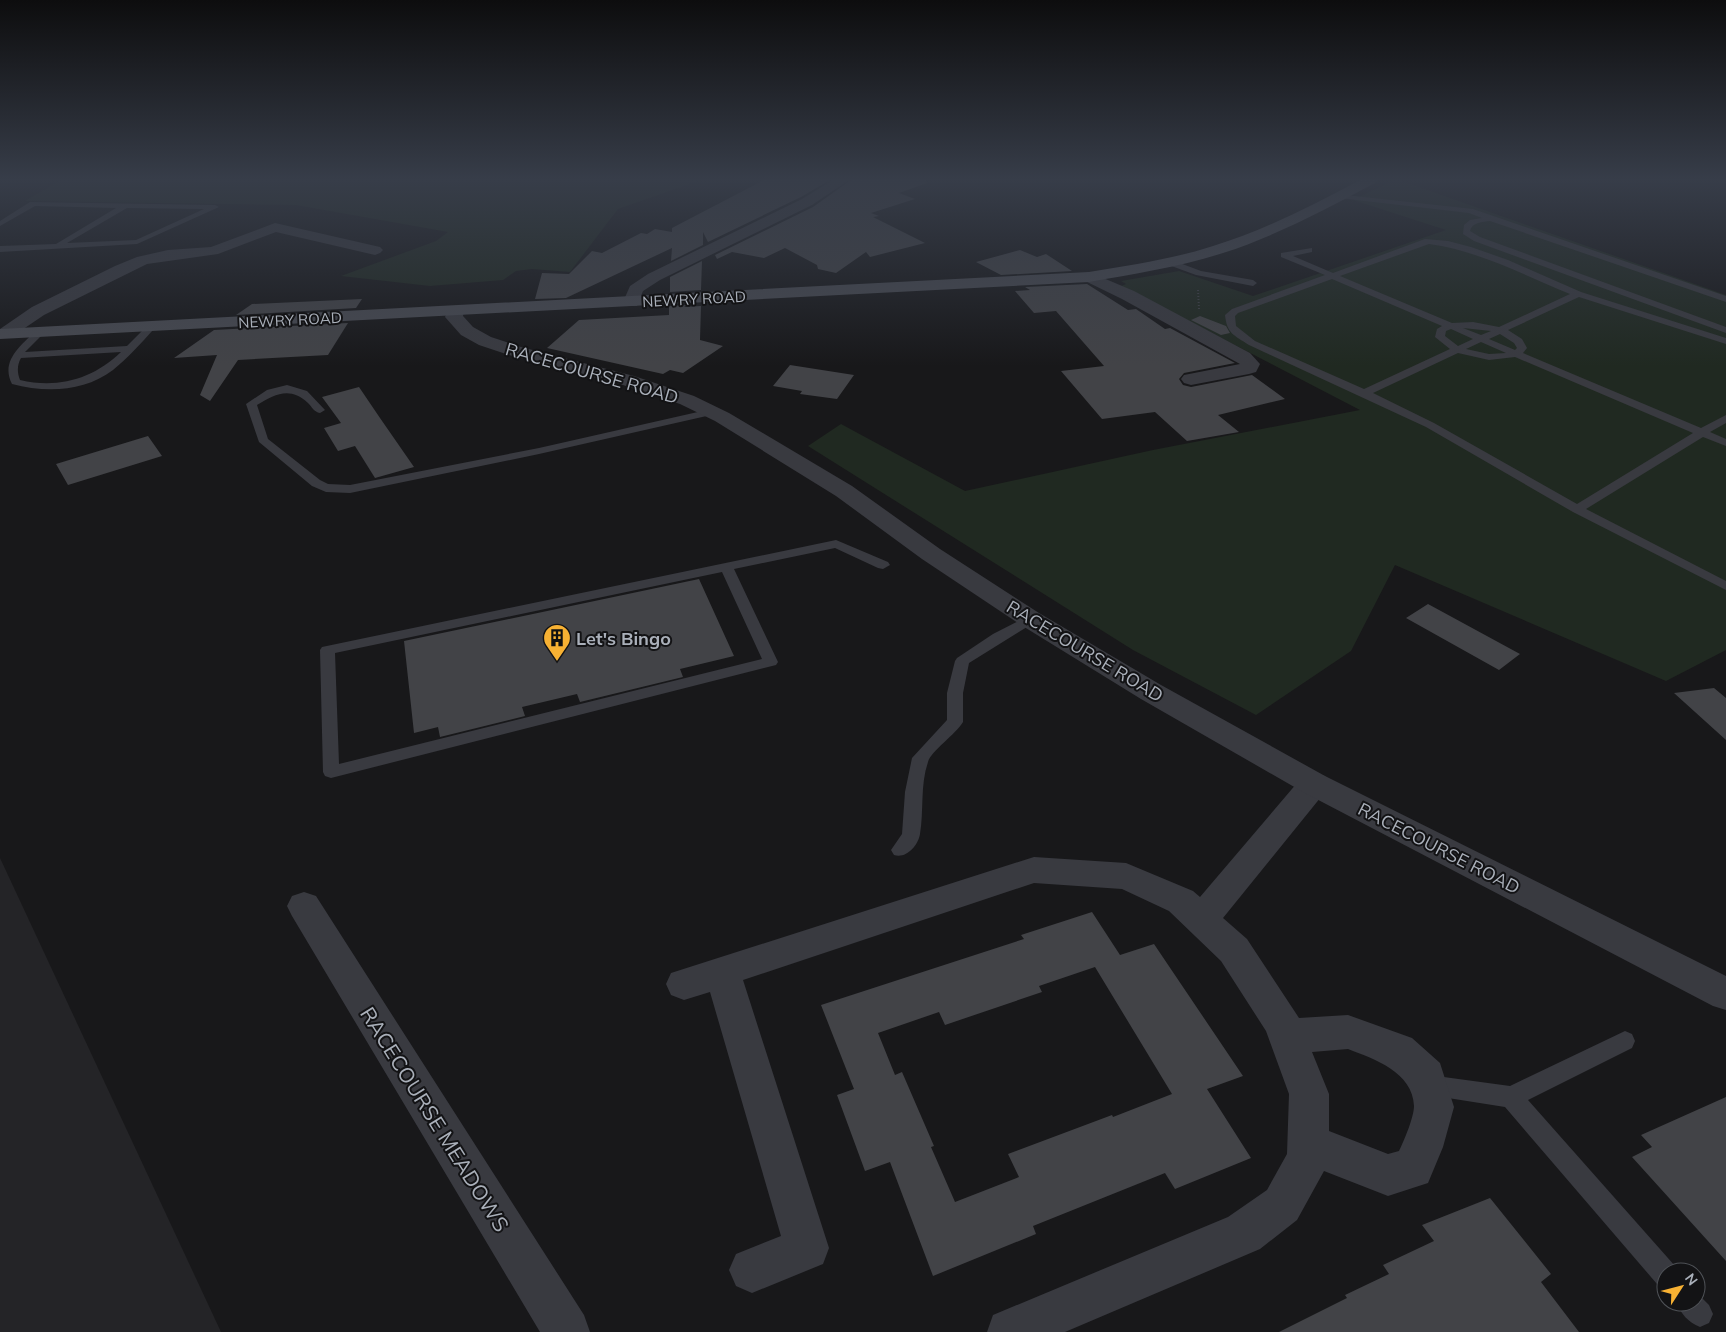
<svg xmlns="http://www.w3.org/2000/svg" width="1726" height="1332" viewBox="0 0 1726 1332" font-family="Mulish,sans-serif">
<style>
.built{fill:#242427}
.green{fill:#202921}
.building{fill:#424347;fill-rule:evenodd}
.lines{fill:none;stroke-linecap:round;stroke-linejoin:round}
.path{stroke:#3f4147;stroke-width:2;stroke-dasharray:1 2;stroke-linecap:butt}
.service{fill:#393a40;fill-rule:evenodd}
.minor{fill:#393a40;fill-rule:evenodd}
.tertiary{fill:#393a40;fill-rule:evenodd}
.secondary{fill:#474950;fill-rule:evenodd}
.labels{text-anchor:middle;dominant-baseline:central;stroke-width:4;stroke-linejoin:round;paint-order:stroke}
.far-street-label{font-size:15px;fill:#aab0ba;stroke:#131315}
.street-label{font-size:18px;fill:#aab0ba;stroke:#131315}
.poi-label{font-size:18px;font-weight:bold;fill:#aab0ba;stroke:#131315;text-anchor:start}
.near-street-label{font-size:21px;fill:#aab0ba;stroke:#131315}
</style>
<rect width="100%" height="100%" fill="#18181a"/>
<path class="built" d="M0 858 221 1332H0Z"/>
<path class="green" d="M61 180H701L618 209 570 272 532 269 516 271 503 280 430 286 341 276 436 241 448 232 296 205 25 201Z
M1394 180H1399L1726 295V650L1666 681 1395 565 1351 651 1256 715 1133 650 808 446 841 424 965 491 1153 450 1360 410 1121 286 1126 284 1121 281 1179 271 1253 296 1446 230 1353 200Z"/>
<path class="building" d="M764 180H830L801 197 708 242 703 232V245L671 261 672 248 566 298 535 299 542 273 569 274 592 251 602 253 641 233 647 234 655 229 672 232V228Z
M851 180H926L927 183 899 193 915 199 871 213 879 216 873 217 925 243 870 257 866 252 836 273 818 269 817 265 785 248 764 258 732 252 717 259 715 255 813 207Z
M1020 250 1037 257 1046 254 1072 271 1001 275 976 262Z
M702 261 701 290 670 292V277Z
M1087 284 1128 310 1136 309 1165 329 1170 328 1235 363 1184 373 1179 379 1183 385 1191 387 1252 375 1285 399 1218 415 1239 432 1187 441 1155 412 1102 419 1061 371 1104 366 1056 311 1034 313 1015 291 1030 290 1025 287Z
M362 299 356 308 236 315 252 304Z
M687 305 684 307 701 306 700 340 723 346 683 373 670 370 663 374 547 348 579 320 669 315V306Z
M1200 316 1226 326 1230 333 1221 335 1191 320Z
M348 323 328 355 238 360 210 401 200 395 217 355 174 358 214 330Z
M790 365 854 375 837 399 800 394 802 391 773 386Z
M359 387 380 418 414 467 375 478 355 446 338 451 324 428 341 423 322 397Z
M148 436 162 456 68 485 56 464Z
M699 579 734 656 680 669 683 677 580 702 577 694 522 707 525 716 440 737 438 727 414 733 404 641Z
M1428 604 1520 654 1499 670 1406 618Z
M1714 688 1726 698V740L1674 693Z
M1092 912 1120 955 1154 944 1243 1076 1207 1089 1251 1158 1175 1189 1165 1173 1033 1226 1036 1234 933 1276 890 1162 865 1171 837 1095 854 1089 821 1005 1024 939 1021 935ZM1095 967 1172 1094 1113 1117 1112 1115 1008 1154 1019 1177 955 1202 931 1147 934 1146 902 1072 895 1075 878 1033 939 1012 945 1025 1042 992 1039 986Z
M1726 1097V1261L1632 1157 1652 1147 1641 1135Z
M1490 1198 1551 1274 1541 1282 1579 1332H1279L1347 1298 1345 1295 1389 1274 1383 1265 1434 1241 1422 1225Z"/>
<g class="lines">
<path class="path" d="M1198 290 1199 309"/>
<path class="service" d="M1336 194 1473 209 1726 296V302L1490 221C1483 222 1472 222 1470 231L1480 237 1726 327V333L1474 241 1463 234 1464 225 1470 220 1482 218 1469 213 1339 198H1336Z
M30 202 215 205 219 207 137 244 0 252V246L56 244 116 208 35 206 0 226V221ZM127 208 204 209 136 240 67 243Z
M1425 239 1448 241 1471 247 1508 260 1581 292 1726 338V344L1579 297 1508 330 1522 339 1527 348 1523 353 1701 428 1726 415V423L1710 432 1726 439V446L1703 437 1586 509 1726 581V590L1573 512 1426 427 1249 345C1234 335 1227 334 1225 315L1232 309 1325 275 1281 257V253L1312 248V252L1293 256 1333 273ZM1429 244C1480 251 1523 275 1570 294L1499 327 1473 322 1452 323 1340 276ZM1332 279 1442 326 1437 329 1435 337 1450 349 1364 389 1255 341 1236 326 1235 316 1238 313ZM1463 328 1491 331 1481 335ZM1451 329 1473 339 1458 346 1445 336 1446 331ZM1500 334 1514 343 1517 348 1515 350 1489 339ZM1481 342 1506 353 1489 354 1466 349ZM1458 353 1489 360 1515 357 1693 433 1577 504 1434 423 1373 393Z
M1169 259 1201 271 1253 280 1257 283 1253 286 1196 275 1166 264V260Z
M151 324 154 325V329C141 343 128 358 113 370 84 392 46 393 12 384 0 361 21 345 37 330H43L45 332 25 352 127 346 148 325ZM121 352C93 379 58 389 20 380 17 372 17 365 21 358Z
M287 385 307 391 325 410 320 413C314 412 312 407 308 403 290 386 275 394 257 405L268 439 320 480 328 484 350 485 539 448 711 409 716 412 711 415 539 454 350 493 326 492 312 486 259 442 246 404 267 390Z
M836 540 888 562 890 565 883 569 878 568 835 548 734 569 778 662 776 665 331 778 325 776 323 772 320 650 322 647ZM722 572 762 659 339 764 335 653Z
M1030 615 1035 616 1037 619 1035 622 969 663 963 693V722C956 734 931 751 928 762 920 785 924 811 920 834 918 846 906 859 894 855L891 850 902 834 905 792 912 758 947 720V693L955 661 957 658 993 634Z
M1625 1031 1632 1034 1635 1041 1632 1048 1528 1100 1675 1266 1677 1272H1666V1287L1657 1284 1505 1107 1429 1095 1421 1092 1418 1085 1421 1078 1429 1075 1510 1086Z
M1696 1292 1709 1305 1713 1314 1709 1323 1700 1327C1688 1322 1681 1314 1676 1302H1696Z"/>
<path class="minor" d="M833 180H849L812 205 660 280 643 291 637 306H625L623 302 630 286 648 274 802 199Z
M275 223 380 247 383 250 380 253 375 255 276 232 218 254 147 264 44 315 10 338H0V329L32 307 115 266 137 257 168 250 211 247Z
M1089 272 1134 291 1250 353 1260 364 1256 372 1249 374 1191 385 1184 383 1181 379 1184 375 1240 364 1122 299 1083 280 1081 277 1083 274Z
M1314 773 1325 776 1329 784 1325 792 1223 918 1247 939 1299 1018 1348 1015 1412 1038 1440 1063 1454 1107 1443 1147 1428 1183 1388 1196 1324 1171 1297 1220 1260 1249 1065 1332H987L993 1315 1228 1217 1267 1190 1287 1154 1289 1094 1266 1031 1221 961 1169 911 1122 889 1034 883 743 980 829 1248 823 1264 752 1293 736 1286 729 1270 736 1254 781 1236 710 992 684 1000 671 995 666 984 671 973 1034 857 1126 863 1193 891 1200 897 1303 776ZM1348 1049C1374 1059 1413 1072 1414 1106 1414 1117 1404 1141 1399 1151L1388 1154 1329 1131V1094L1312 1052Z
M304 892 316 896 584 1315 590 1332H540L292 916 287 906 292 896Z"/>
<path class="tertiary" d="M455 306 461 307 464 311 463 316 473 327 491 337 521 347 634 376 694 396 729 413 852 486 940 549 1039 613 1161 685 1325 776 1726 976V1010L1713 1006 1303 792 1141 699 1021 625 922 559 836 496 715 421 680 404 620 384 509 355 479 345 461 335 445 317 449 307Z"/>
<path class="secondary" d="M1360 180H1377L1375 183C1326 209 1276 236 1223 253 1179 267 1134 274 1089 282L0 339V329L1089 272C1131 265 1173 259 1213 246 1265 230 1313 205 1360 180Z"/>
</g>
<linearGradient id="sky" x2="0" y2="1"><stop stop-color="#0d0d0e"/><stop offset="0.49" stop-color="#373d49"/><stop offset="1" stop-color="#373d49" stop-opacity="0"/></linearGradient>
<rect width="1726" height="366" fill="url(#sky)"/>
<defs>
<symbol id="building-pin" viewBox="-11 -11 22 30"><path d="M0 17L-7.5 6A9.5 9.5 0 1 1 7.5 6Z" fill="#f7b133" stroke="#131315"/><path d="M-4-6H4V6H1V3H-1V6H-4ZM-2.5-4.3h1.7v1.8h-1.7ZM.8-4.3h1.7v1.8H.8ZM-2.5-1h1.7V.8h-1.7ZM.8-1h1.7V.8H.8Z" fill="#111"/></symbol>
</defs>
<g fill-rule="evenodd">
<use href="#building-pin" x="541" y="622" width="32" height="43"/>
</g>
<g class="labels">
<g class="far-street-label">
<text transform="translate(694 299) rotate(-3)">NEWRY ROAD</text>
<text transform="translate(290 320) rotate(-3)">NEWRY ROAD</text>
</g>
<g class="street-label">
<text transform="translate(592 373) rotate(16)">RACECOURSE ROAD</text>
<text transform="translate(1085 651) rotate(31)">RACECOURSE ROAD</text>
<text transform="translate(1439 848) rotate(27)">RACECOURSE ROAD</text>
</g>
<g class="poi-label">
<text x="576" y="638">Let's Bingo</text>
</g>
<g class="near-street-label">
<text transform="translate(435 1119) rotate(58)">RACECOURSE MEADOWS</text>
</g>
</g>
<g transform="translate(1681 1287) rotate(54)"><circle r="24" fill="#131315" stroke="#4f5257"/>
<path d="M0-4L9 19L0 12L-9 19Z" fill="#f7b133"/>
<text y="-8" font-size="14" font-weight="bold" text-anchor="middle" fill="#aab0ba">N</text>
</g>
</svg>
